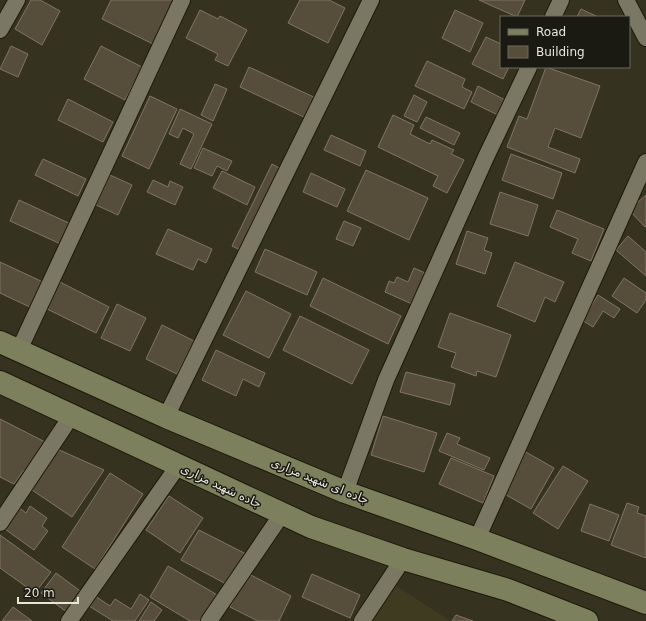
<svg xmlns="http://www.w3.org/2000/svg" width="646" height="621" viewBox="0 0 646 621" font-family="'DejaVu Sans',Cairo,sans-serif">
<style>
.built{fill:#3f3b21}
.building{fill:#574d3b;stroke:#807561}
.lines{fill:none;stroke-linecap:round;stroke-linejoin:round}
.street-casing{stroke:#1d1a08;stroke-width:18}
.secondary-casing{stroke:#1d1a08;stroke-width:24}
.street{stroke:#7a7862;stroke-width:16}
.secondary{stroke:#7c805d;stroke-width:22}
.labels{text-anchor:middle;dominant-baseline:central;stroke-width:3;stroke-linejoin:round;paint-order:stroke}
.street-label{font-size:12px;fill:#e6e5d9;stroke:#1b1a12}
</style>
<rect width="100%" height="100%" fill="#353320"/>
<path class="built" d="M390 582 449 620 448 621H365Z"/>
<path class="building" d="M31 0H40L60 11 42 45 15 29Z
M111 0H176L155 45 102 19Z
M300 0H329L345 8 328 43 288 23Z
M479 0H525L517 17Z
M581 9 598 17H577Z
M200 10 218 19 220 16 247 30 228 66 215 60 218 54 186 38Z
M455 10 483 23 470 52 442 38Z
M486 37 501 44V67H509L503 79 472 64Z
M11 46 28 54 18 77 0 69Z
M101 46 142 67 125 100 84 79Z
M427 61 465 79 462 87 472 92 464 109 415 86Z
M249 67 318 99 308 119 240 87Z
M546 67 600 86 581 138 555 128 548 147 580 159 575 173 507 147 519 116 527 119Z
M215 84 227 89 213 121 201 115Z
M478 86 505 100 498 115 471 102Z
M414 95 427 102 417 122 404 116Z
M150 96 177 109 149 169 122 156Z
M68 99 113 122 103 142 58 120Z
M180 109 212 124 191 169 180 164 194 134 183 128 178 138 169 134Z
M393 115 414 125 410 134 430 144 432 140 454 150 451 154 464 160 447 193 433 186 438 176 378 147Z
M426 117 460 133 454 145 420 128Z
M331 135 366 151 360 166 324 150Z
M203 148 232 161 227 171 217 166 212 176 194 168Z
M511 154 562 173 553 199 502 180Z
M43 159 86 179 78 196 35 175Z
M272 164 283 170 242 251 232 246Z
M366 170 428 198 409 240 347 211Z
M222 171 255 187 247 205 213 188Z
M311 173 345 189 337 207 303 192Z
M110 175 132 185 118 215 96 205Z
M153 180 168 187 170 181 183 187 175 205 147 192Z
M500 192 538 205 528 236 490 224Z
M646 195V226L645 227 629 210Z
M19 200 73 225 63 245 10 221Z
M557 210 604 229 591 261 572 253 578 239 550 227Z
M344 221 361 228 353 246 336 239Z
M168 229 212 249 206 263 198 259 193 270 156 254Z
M467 231 488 238 484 250 492 253 485 274 456 264Z
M628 236 646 252V276L616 250Z
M265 249 317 272 307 295 255 272Z
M0 262 45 283 34 309 0 293Z
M515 262 564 282 555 302 545 297 535 322 497 306Z
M414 268 425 273 412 304 385 292 389 281 394 283 397 277 408 282Z
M323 278 401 316 388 344 310 306Z
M624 278 646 293V300L637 313 612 296Z
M56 280 109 307 96 333 43 307Z
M246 291 291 314 269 358 223 335Z
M598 295 620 309 614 318 603 311 593 327 582 320Z
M117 304 146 318 130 351 101 338Z
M450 313 511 335 496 377 477 371 476 376 451 367 456 353 438 347Z
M300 316 369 350 352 384 283 350Z
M162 325 194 341 177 374 146 359Z
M216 350 265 373 259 387 243 379 236 396 202 380Z
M406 372 455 384 450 405 400 392Z
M383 416 437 433 424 472 371 455Z
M0 419 49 444 28 474 23 471 14 484 0 477Z
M447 433 460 438 457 444 490 458 484 470 439 451Z
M55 448 104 470 72 517 29 488Z
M524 451 554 468 531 509 501 492Z
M451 458 494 476 483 503 439 484Z
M563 466 588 481 558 529 533 513Z
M110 473 143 494 95 569 62 547Z
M169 496 203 518 180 553 146 530Z
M627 503 639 507 637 513 646 516V558L611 545Z
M590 504 619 515 609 541 581 531Z
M17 506 26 513 30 506 47 518 42 526 48 531 34 550 2 527Z
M199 530 248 555 228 585 181 560Z
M0 535 51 572 35 593 0 568Z
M168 566 219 596 204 621H190L150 597Z
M56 573 83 593 68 613 41 593Z
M247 573 291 596 279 621H258L230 607Z
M312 574 360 595 350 618 302 597Z
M140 594 149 600 135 621H113L89 606 95 596 110 606 115 599 131 609Z
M151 602 162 610 154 621H139Z
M13 607 32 621H2Z
M456 615 473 621H452Z"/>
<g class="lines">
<defs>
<path id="street" d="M626 0 646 38
M553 17 561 0
M0 30 17 0
M19 350 182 0
M166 417 371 0
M345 492 386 380 486 157 529 67
M0 523 72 415
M477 539 646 162
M69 621 178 466
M209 621 282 514
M362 621 403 559"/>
<path id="secondary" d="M0 342 166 417 345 492 477 539 646 603
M0 382 311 527 403 559 508 590 587 621"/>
</defs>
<use href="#street" class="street-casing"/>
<use href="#secondary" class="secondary-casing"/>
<use href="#street" class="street"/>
<use href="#secondary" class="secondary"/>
</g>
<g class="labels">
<g class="street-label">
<text transform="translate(320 481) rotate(22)">جاده ای شهید مزاری</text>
<text transform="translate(221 486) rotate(25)">جاده شهید مزاری</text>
</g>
</g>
<rect x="500" y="16" width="130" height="52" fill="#1b1a12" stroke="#6c6b62"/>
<rect x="508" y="29" width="20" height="6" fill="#7c805d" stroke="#6c6b62"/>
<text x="536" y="36" font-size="12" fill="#e6e5d9">Road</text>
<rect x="508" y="46" width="20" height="12" fill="#574d3b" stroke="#6c6b62"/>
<text x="536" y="56" font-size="12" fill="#e6e5d9">Building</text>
<path d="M18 597v6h60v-6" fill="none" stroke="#e6e5d9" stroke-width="2"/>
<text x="24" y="597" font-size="12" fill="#e6e5d9" stroke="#1b1a12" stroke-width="3" paint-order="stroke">20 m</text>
</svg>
